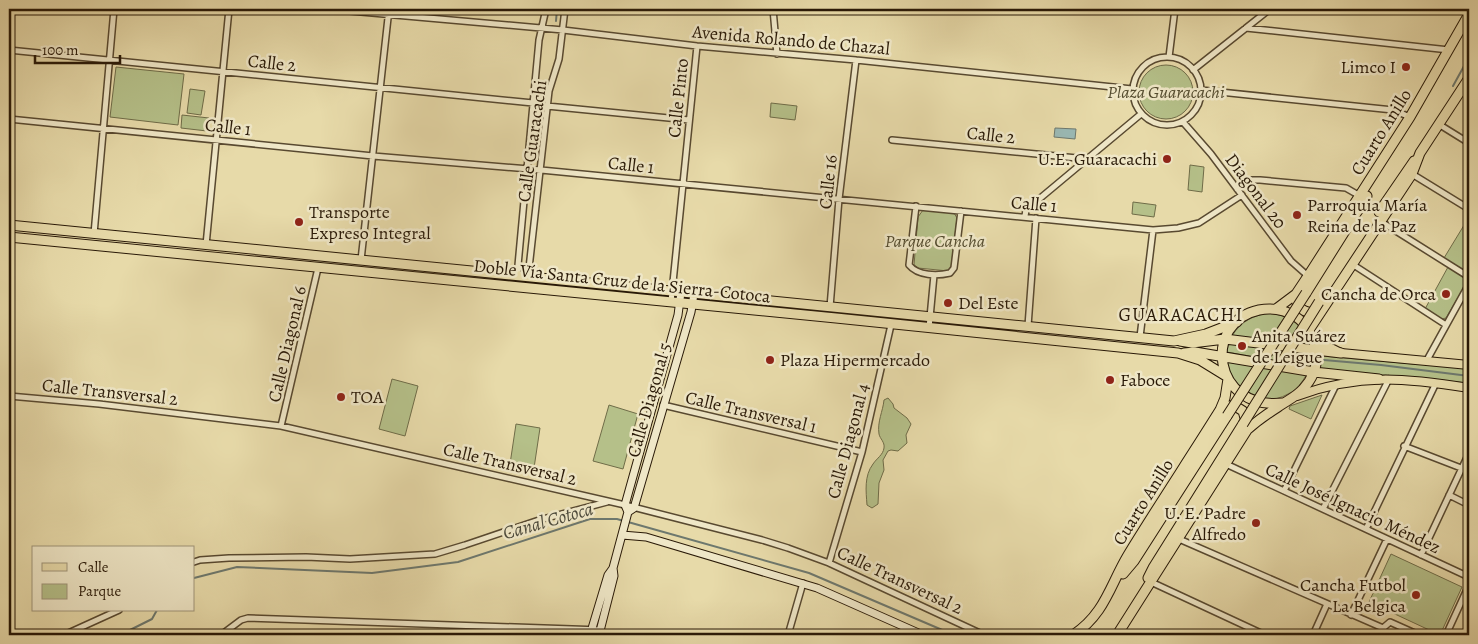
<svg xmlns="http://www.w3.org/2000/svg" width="1478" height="644" viewBox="0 0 1478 644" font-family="Alegreya,serif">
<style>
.green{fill:#b5c089;stroke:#6f6c48}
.water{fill:#9ab8b3;stroke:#6d786e}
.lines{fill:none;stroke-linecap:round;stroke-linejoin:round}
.stream{stroke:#6d786e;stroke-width:2}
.street-casing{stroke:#584930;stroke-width:8}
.secondary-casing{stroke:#291907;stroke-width:9}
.primary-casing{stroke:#291907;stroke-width:10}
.highway-casing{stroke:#291907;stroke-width:11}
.street{stroke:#efe7c7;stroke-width:5}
.secondary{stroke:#efe7c7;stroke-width:7}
.primary{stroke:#e7daa9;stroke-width:8}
.highway{stroke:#e7daa9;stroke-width:9}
.highway-bridge-casing{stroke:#291907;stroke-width:11;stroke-linecap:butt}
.highway-bridge{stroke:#e7daa9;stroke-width:9}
.poi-dot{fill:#8f2418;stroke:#efe7c7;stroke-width:2}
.labels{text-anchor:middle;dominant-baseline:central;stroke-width:5;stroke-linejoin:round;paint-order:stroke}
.street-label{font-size:18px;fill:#291907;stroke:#efe7c7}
.poi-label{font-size:18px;fill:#291907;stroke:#efe7c7;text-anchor:start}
.park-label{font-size:18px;font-style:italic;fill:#534b2e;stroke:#efe7c7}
.neighbourhood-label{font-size:19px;letter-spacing:1px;fill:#291907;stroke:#efe7c7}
.water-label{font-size:19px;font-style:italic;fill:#4b493b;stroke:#efe7c7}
</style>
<rect width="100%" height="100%" fill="#e7daa9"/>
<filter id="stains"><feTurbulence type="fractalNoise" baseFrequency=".004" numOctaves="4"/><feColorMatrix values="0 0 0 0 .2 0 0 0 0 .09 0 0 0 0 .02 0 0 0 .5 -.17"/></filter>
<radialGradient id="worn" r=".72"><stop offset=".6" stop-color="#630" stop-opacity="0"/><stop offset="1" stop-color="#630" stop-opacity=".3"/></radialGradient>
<path class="green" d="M1139 92a27 27 0 1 1 54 0a27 27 0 1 1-54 0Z
M116 67 184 74 178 125 110 117Z
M190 89 205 91 201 115 187 113Z
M771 103 797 106 795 120 770 117Z
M182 115 209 118 207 131 181 128Z
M1190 165 1204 167 1202 192 1188 190Z
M1133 202 1156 205 1154 217 1132 214Z
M923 210 954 213 957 218 951 268 948 271 918 268 914 265 918 217Z
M1469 217V273L1444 258Z
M1448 267 1465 278 1467 282 1446 318 1442 319 1425 309Z
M1270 313C1293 317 1302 325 1311 346L1232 336C1241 321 1254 315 1270 313Z
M1229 342 1312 355 1310 368 1227 352Z
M1322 356 1413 364H1438L1469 369V383L1320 369Z
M1227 360 1307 374C1302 382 1297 390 1288 394 1260 410 1231 389 1227 360Z
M392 379 418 386 405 436 379 429Z
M1322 395 1311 419 1289 409 1290 406Z
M888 398 893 404 894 408 907 418 911 424 906 435 907 443 898 451 891 450 888 451 883 460 884 470 879 483 878 504 872 508 867 505C866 491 864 476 873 464 877 458 883 455 884 448 885 442 880 439 879 434 877 422 883 411 884 400Z
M609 405 638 414 623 469 593 461Z
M516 424 540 428 534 468 510 464Z
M1391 554 1462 587 1440 635 1369 602Z"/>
<path class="water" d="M1055 128 1076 129 1075 139 1054 137Z"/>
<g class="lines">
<path class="stream" d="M556 21 557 9
M1453 86 1469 57
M1324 360 1381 365 1469 376
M628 522 809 573 954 635
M194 578 237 567 372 573 458 562 590 519H617L624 521
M120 635 152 619 157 610"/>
<defs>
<path id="street" d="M327 9 563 30 697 46 856 60 1132 89
M773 9 777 54
M1246 28 1449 50
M9 50 533 103
M1133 91a34 34 0 1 1 68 0a34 34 0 1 1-68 0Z
M1169 57 1175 9
M1193 70 1270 9
M1201 90 1393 110 1410 117
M547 106 689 120
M9 119 373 156 541 170 1153 230 1178 228 1199 223 1242 195
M1183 122 1211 154 1291 261 1308 276
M1440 125 1469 143
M892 140 1087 159
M1412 174 1469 209
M1237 189 1250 180H1260L1346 188 1360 196
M916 206 909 265C918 276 937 276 950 273L954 268 961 211
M1025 216 1026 210 1141 114
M1380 221 1469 277
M94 234 114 9
M206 245 229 9
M361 260 389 9
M1352 264 1446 325
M517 276 539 40 546 9
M528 277 549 91 559 59 565 9
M671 302 697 46
M830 307 839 199 856 60
M1028 326 1036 218
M929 328 934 275
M1140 337 1153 230
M1427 360 1469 284
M9 396 99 404 281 426 625 505 762 540 788 548 829 563 984 635
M663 405 862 452
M281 426 318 268
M1404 446 1461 468
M1226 464 1469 577
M1284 491 1336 385
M1449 495 1469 505
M1323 509 1389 379
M1366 529 1436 383
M1179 539 1383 628 1390 622 1419 635
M1421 555 1469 453
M194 562 200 560 229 558 306 557 350 559 435 554 465 545 539 520 607 502
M829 563 862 452 891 325
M1151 582 1265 635
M1351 615 1387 539
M64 635 119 610
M221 635 241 620 248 618 601 630
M788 635 803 583
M1313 635 1327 604
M1380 635 1383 628
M1446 635 1469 585"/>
<path id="secondary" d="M628 512 625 505 678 315 681 292
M622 535 646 537 817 588 923 635
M590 635 608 575 613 568 628 512 634 508 691 312 694 294
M599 635 614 576 613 568"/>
<path id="primary" d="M1312 335 1321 343 1341 353 1469 365
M1297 396C1360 373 1405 378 1469 388"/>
<path id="highway" d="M1379 212 1414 161
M9 225 1174 341 1206 334 1237 322
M9 237 836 318 1178 353 1200 360 1226 376
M1306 293 1367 196
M1296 300C1299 310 1308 315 1318 311
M1276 309 1296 294 1308 276 1410 117 1469 14
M1309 330 1412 174 1420 153 1469 78
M1180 341 1192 343 1225 339 1341 353
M1184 353 1195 352 1314 372 1379 379
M1227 406H1235L1243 411 1247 425
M1123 574 1134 561 1227 416
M1148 578 1153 568 1243 424
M1073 635C1105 614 1110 585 1128 555 1158 506 1190 458 1220 410L1225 398 1228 379
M1117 635 1247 430C1257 421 1267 414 1278 407 1286 401 1296 397 1303 389 1321 370 1321 345 1304 324 1293 311 1275 307 1259 310 1202 322 1212 411 1283 403"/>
</defs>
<use href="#street" class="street-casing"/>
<use href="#secondary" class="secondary-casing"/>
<use href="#primary" class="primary-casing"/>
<use href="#highway" class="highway-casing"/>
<use href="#street" class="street"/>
<use href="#secondary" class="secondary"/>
<use href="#primary" class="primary"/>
<use href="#highway" class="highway"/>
<defs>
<path id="highway-bridge" d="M1227 416 1306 293
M1243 424 1319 302"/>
</defs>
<use href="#highway-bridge" class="highway-bridge-casing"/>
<use href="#highway-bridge" class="highway-bridge"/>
</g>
<g class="poi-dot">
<circle cx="1406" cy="67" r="5"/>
<circle cx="1167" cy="159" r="5"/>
<circle cx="1297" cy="215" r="5"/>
<circle cx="299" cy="222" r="5"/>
<circle cx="1446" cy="294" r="5"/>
<circle cx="948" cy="303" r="5"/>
<circle cx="1242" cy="346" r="5"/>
<circle cx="770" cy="360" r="5"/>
<circle cx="1110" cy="380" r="5"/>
<circle cx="341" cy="397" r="5"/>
<circle cx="1256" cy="523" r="5"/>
<circle cx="1416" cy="595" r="5"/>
</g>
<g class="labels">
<g class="street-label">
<text transform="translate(791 40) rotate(5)">Avenida Rolando de Chazal</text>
<text transform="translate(272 63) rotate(6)">Calle 2</text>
<text transform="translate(678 98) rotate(-84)">Calle Pinto</text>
<text transform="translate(228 127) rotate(6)">Calle 1</text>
<text transform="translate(1381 132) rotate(-58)">Cuarto Anillo</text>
<text transform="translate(991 135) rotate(6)">Calle 2</text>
<text transform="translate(532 141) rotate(-82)">Calle Guaracachi</text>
<text transform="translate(631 165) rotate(6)">Calle 1</text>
<text transform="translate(828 182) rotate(-84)">Calle 16</text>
<text transform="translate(1256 191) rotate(53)">Diagonal 20</text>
<text transform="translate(1034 204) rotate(5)">Calle 1</text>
<text transform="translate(622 281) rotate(6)">Doble Vía Santa Cruz de la Sierra-Cotoca</text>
<text transform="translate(287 344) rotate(-77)">Calle Diagonal 6</text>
<text transform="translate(110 392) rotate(6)">Calle Transversal 2</text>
<text transform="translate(649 400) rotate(-74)">Calle Diagonal 5</text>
<text transform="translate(751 412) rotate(13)">Calle Transversal 1</text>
<text transform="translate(848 441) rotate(-75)">Calle Diagonal 4</text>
<text transform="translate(510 464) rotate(13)">Calle Transversal 2</text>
<text transform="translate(1143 502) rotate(-58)">Cuarto Anillo</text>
<text transform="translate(1353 508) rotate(25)">Calle José Ignacio Méndez</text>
<text transform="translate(900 580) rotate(25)">Calle Transversal 2</text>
</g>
<g class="poi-label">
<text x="1396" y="67" text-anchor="end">Limco I</text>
<text x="1157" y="159" text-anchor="end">U.E. Guaracachi</text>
<text x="1307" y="205">Parroquia María<tspan x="1307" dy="21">Reina de la Paz</tspan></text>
<text x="309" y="212">Transporte<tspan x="309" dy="21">Expreso Integral</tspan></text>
<text x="1436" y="294" text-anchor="end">Cancha de Orca</text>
<text x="958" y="303">Del Este</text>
<text x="1252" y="336">Anita Suárez<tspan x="1252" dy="21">de Leigue</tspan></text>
<text x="780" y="360">Plaza Hipermercado</text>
<text x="1120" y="380">Faboce</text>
<text x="351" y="397">TOA</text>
<text x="1246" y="513" text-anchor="end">U. E. Padre<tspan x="1246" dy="21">Alfredo</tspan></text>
<text x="1406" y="585" text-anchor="end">Cancha Futbol<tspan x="1406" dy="21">La Belgica</tspan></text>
</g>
<g class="park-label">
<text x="1166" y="92">Plaza Guaracachi</text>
<text x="935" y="241">Parque Cancha</text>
</g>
<g class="neighbourhood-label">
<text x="1181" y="315">GUARACACHI</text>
</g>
<g class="water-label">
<text transform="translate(548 521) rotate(-16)">Canal Cotoca</text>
</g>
</g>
<rect width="1478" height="644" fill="none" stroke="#e7daa9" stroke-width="30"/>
<rect x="10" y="10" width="1458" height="624" fill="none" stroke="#291907" stroke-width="2.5"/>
<rect x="15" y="15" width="1448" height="614" fill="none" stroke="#291907"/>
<rect x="32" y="546" width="162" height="65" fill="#efe7c7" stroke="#a0957a"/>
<rect x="42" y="563" width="25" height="8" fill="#e7daa9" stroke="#a0957a"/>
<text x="78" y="572" font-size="15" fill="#291907">Calle</text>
<rect x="42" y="584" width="25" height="15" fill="#b5c089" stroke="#a0957a"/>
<text x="78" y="596" font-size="15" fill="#291907">Parque</text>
<path d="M35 55v8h85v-8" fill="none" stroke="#291907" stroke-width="2.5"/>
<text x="42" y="55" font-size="15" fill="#291907" stroke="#efe7c7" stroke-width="4" paint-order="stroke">100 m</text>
<rect width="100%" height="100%" filter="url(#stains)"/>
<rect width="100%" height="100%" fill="url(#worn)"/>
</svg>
